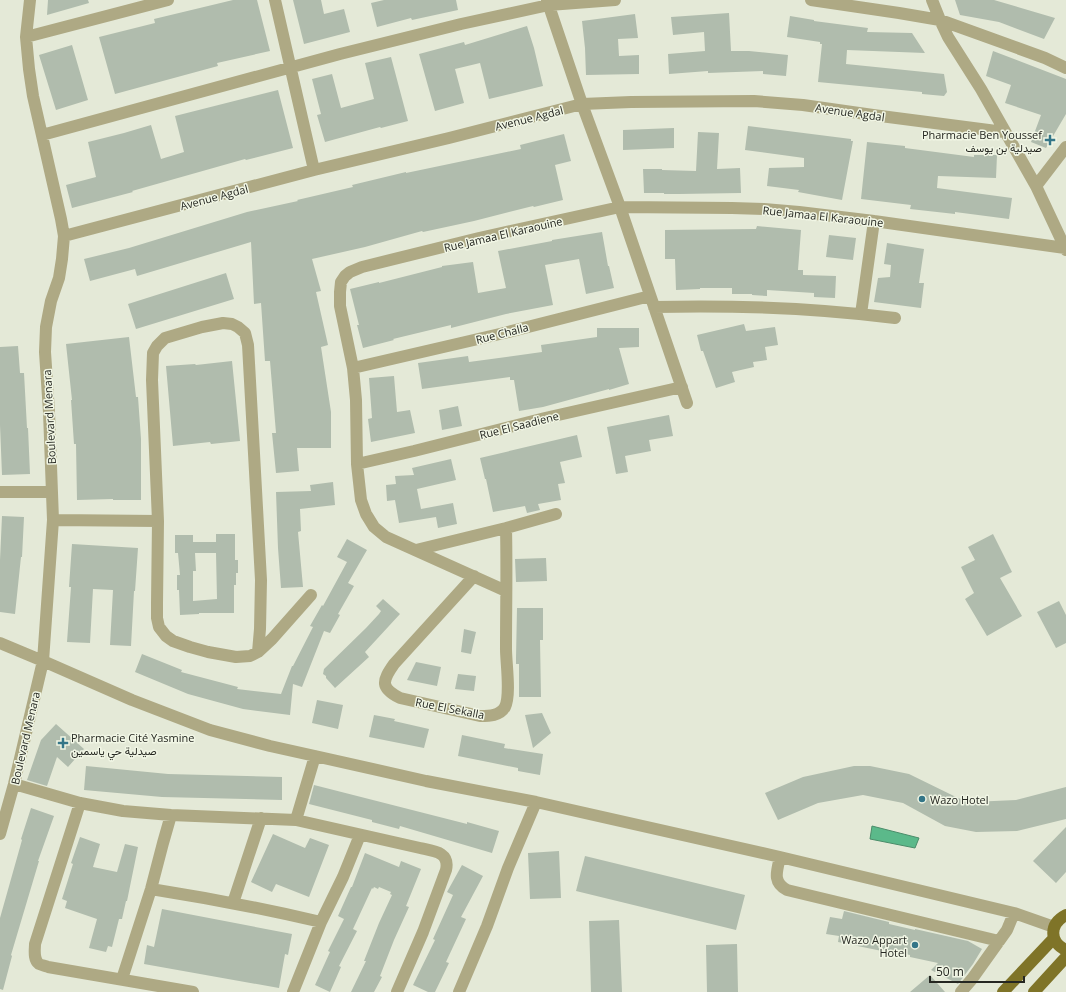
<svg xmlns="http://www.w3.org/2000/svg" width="1066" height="992" viewBox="0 0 1066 992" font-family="'Open Sans',Vazirmatn,sans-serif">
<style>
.water{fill:#5bb98a;stroke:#4b8d6a}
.building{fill:#b0bcad;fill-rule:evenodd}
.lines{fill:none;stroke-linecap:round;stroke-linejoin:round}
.minor{stroke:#aea984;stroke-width:12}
.major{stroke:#7f7428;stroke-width:12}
.poi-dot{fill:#347688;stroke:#f1f6e5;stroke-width:1.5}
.labels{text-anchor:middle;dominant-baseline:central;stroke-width:3;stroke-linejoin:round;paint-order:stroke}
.street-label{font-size:11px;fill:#252721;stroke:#f1f6e5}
.poi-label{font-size:11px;fill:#252721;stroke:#f1f6e5;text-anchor:end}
</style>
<rect width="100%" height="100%" fill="#e4e9d7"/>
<path class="water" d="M872 826 919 838 915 848 870 839Z"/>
<path class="building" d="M48 0H88L89 3 47 15Z
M233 0H257L270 51 217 63 218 66 115 94 99 37 155 23 154 19Z
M293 0H321L324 14 344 9 350 32 304 44Z
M384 0H456L458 10 412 20 411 18 377 27 371 3Z
M955 0H994L1055 18 1044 39 999 22 960 15Z
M729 13 731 51H749L788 55 786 76 763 74V71L708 73V71L669 74 668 54 705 51 704 32 673 35 671 17Z
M635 14 638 38 618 39 619 56 639 55V74L586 75 585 48 582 21Z
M790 16 814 20V21L868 28 867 32 912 33 925 53 847 50 846 64 944 74 947 92 944 96 922 94V92L818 82 822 44H820V42L787 37Z
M527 26 534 48 543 86 489 99 480 63 455 69 464 103 435 111 419 54 464 42 465 45Z
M72 45 88 100 56 110 39 55Z
M993 51 1066 79V114L1046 148 1031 142 1041 115 1005 103 1011 85 986 76Z
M391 57 408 121 381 128 380 127 325 142 317 115 321 114 312 79 332 74 341 108 374 99 365 63Z
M278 90 293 148 246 160 245 159 132 191 133 192 72 208 66 185 96 177 88 142 124 133 151 125 161 159 184 152 175 116Z
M748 126 851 139V141H853L842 200 798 192 799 190 767 186 769 168 804 167V158L745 150Z
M674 128V148L623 150V130Z
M698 132 719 133 717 169 740 168 741 193 679 194H664V193H644L643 169H662V170L696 171Z
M564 134 571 161 555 165 563 200 534 207 533 206 474 221 423 232 422 231 365 247 312 259 321 291 316 292 328 345 321 347 331 412V448H297L299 471 276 473 272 433H276L270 361H265L261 303 254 304 251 242 137 276 135 269 90 281 84 259 129 248 247 212 298 201 297 200 353 187 352 185 406 172V173L521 149 520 145Z
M867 142 905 146V148L974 157V155H997L996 178 938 176 937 188 1012 198 1009 219 955 212V214L910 209 911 205 861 199Z
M757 226 801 230 798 270H803V275L836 276 835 298 814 297V293L767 290V296L752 295V294H732V288H700V289L676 290 675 259H665V230L756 229Z
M602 232 608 266H609L614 288 586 294 579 259 545 265 553 305 506 314 451 328V325L393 339 394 340 363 348 357 325H359L350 289 379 282V283L442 267V266L473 262 478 293 506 288 498 251 552 241V240Z
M829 235 856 238 853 260 826 257Z
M887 243 924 249 919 283H924L921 308 874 302 878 278 890 277 891 265 884 264Z
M226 273 234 299 136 329 128 304Z
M744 324 746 331 775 327 778 345 765 347 767 360 753 362 754 367 732 372 735 382 716 388 703 351H701L697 335Z
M597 328H639V347L619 348 629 384 609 390V389L543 407 519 411 514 380H510V377L422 389 418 363 468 356 469 362 542 352 541 345 597 337Z
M129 337 136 397H138L141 439V500H113V499L77 500 76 444H74L71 400H72L66 344Z
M18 346 20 373H24L27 428H28L30 474 2 475 0 425V347Z
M232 361 240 441 211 444 210 442 173 446 166 366 195 364 196 365Z
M394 376 397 412 410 410 415 433 371 442 368 419 372 418 369 378Z
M458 406 462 426 442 430 439 410Z
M669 415 673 436 649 440 651 451 625 456 628 472 616 474 607 427Z
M577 435 582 457 560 462 565 483 558 484 561 500 538 504 540 510 527 513 525 506 493 512 486 479H485L480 458Z
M451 459 456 480 417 489 421 509 453 503 457 524 438 528 436 517 399 523 395 500 387 501 386 485 396 484 395 476 414 475 412 468Z
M333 482 335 505 300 509 301 531 298 532 303 587 281 588 278 548 276 492 311 491 310 485Z
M2 516 24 517 22 557H21L15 614 0 612V560Z
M216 534H235V560H238V573H236V585H234V613H199V614L180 615 179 590H177V575H180L178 553H175V535H193V542H216ZM195 553H216L217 599 193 601V571H196Z
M993 534 1012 572 1000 578 1022 616 987 636 965 599 974 593 961 567 975 560 968 547Z
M347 539 367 550 348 583 354 586 338 614 340 615 330 633 324 631 302 687 293 684 290 715 243 709 188 694 135 672 142 654 182 670 181 672 238 687 237 689 281 694 292 666H293L313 627 310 626 322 605 323 606 347 562 337 557Z
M72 544 138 548 135 591H134L131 646 110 645 113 590 93 589 90 643 67 642 71 587H69Z
M546 558 547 581 516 582 515 559Z
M383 599 400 614 365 652 369 657 335 688 326 678V676L323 674 324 669 366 628 379 614 381 611 376 606Z
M1059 601 1066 615V643L1056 648 1037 612Z
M517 608H543V640H540L541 697H519V664H516V658Z
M464 629 476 632 471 654 461 652Z
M416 662 441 667 437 686 407 680Z
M458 674 476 676 474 691 455 689Z
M317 700 343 705 338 729 312 723Z
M542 713 551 733 533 748 525 715Z
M374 715 395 719 394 721 429 729 424 748 369 737Z
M56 724 84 749 68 767 57 757 47 786 27 780 41 740Z
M462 735 505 744 504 748 543 754 540 775 518 771V768L458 756Z
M86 766 168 774 282 777V800L162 797 84 790Z
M854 766H870L909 774 958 798 972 802 1016 800 1066 787V819L1017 831 976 832 945 826 903 803 863 795 818 803 778 820 765 793 803 777Z
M314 785 467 824V822L499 831 492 853 400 826 399 829 372 822V820L309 804Z
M31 808 54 816 38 861H39L11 955 12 956 3 990 0 989V918L22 840 21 839Z
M1066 827V872L1056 883 1033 861Z
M273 834 305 848 310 838 329 845 309 897 276 884 272 892 251 882Z
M80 837 100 844 93 867 117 872 125 844 138 847 127 901H126L122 919H119L112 947 108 946 106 952 89 948 97 919 65 908 67 901 62 899 73 864 71 863Z
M559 851 561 898 530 899 528 853Z
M365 853 399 867 401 861 421 869 406 906 409 907 394 940 380 976 382 977 374 992H351L366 961H364L379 923 392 895 390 894 391 892 379 887 378 889 374 887 373 889 372 888 353 929 357 931 339 966 341 967 330 992 315 985 330 952 328 951 344 919 338 916 351 887H352Z
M585 856 745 895 736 930 576 891Z
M462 865 483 876 461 917 466 919 446 962 449 963 435 992H428L413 985 435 940 433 939 453 895 447 892Z
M162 909 292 934 288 955 285 954 279 988 144 964 147 945 154 947Z
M844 911 889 922V924L915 930V929L968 941 982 949 973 964 958 984 931 970 938 963 910 957V955L883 949 882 951 838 942 839 936 826 934 830 917 842 919Z
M619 920 622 992H591L589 921Z
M737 944 738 992H707L706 945Z
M930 975 945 992H910Z"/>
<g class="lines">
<path class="minor" d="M275 0 314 170
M547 0 582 104 620 207 687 403
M811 0 899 13 940 20 1045 58 1066 68
M932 0 940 20 948 37 981 89 1036 186 1066 250
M26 37 168 0
M42 135 340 54 461 24 549 5 615 0
M1036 186 1066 147
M64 236 314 170 449 138 582 104 631 102 754 101 803 105 873 115 1004 132
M654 307C735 305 815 308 895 318
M861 314 874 221
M353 368 504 333 650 296
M357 464 414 451 545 418 682 387
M0 492H52
M53 520 158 521
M416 550 506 528 556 514
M474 576 394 664C382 681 380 688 400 698L480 716C489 716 500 716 505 707 511 695 506 663 506 649 506 608 507 568 506 528
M506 591 386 537 374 527 366 514 361 500 357 464 356 400 353 368 340 306V292L341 282 345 276 350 272 362 267 479 238 620 207 732 208 764 209 799 212 874 221 1065 248
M0 643 43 661 132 700 210 730 270 746 315 756 426 781 536 802 780 857 1014 913 1054 927
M258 652 260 629 261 580 248 345 245 333 238 327 232 324 223 323 202 327 165 338 157 346 153 353 152 380 158 521 157 603V618L159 627 166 636 173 641 190 647 208 652 236 657 250 656 258 652 272 639 311 595
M14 784 80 803 123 811 171 815 296 820 420 848C434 851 450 852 446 870L423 932 397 992
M80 803 35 944C35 950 33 959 39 964 41 965 46 966 48 967L193 992
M296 820 315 756
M0 834 14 784 43 661 53 520 49 412 45 352 46 327 51 301 59 278 62 259 64 236 61 219 33 96 29 69 26 37 30 0
M780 857C777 871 772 882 787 890L999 941
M151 889C208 898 265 909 321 922
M233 903 261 818
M122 979 151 889 163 843 171 815
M293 992 321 922 343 877 360 835
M459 992 487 926 508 868 536 802
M961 992 972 979 1007 930 1014 913"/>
<path class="major" d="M1066 915C1049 924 1049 942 1066 950
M1003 992 1054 938
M1034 992 1066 957"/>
</g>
<g class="poi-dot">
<path d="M1048 134h4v4h4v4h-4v4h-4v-4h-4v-4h4z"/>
<path d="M61 737h4v4h4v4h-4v4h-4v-4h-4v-4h4z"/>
<circle cx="922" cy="799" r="4"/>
<circle cx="915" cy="945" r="4"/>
</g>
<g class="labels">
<g class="street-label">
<text transform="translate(850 112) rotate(8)">Avenue Agdal</text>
<text transform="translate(529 118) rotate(-14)">Avenue Agdal</text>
<text transform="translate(214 197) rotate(-15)">Avenue Agdal</text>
<text transform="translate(823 216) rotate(6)">Rue Jamaa El Karaouine</text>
<text transform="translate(503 234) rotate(-13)">Rue Jamaa El Karaouine</text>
<text transform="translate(502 333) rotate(-14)">Rue Challa</text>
<text transform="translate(49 417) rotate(-93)">Boulevard Menara</text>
<text transform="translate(519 425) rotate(-14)">Rue El Saadiene</text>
<text transform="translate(450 708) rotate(11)">Rue El Sekalla</text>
<text transform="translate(25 738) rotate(-77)">Boulevard Menara</text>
</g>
<g class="poi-label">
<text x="1042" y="134">Pharmacie Ben Youssef<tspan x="1042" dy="13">صيدلية بن يوسف</tspan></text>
<text x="71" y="737" text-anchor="start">Pharmacie Cité Yasmine<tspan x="71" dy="13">صيدلية حي ياسمين</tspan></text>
<text x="930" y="799" text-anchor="start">Wazo Hotel</text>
<text x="907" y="939">Wazo Appart<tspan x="907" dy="13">Hotel</tspan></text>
</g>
</g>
<path d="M930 976v6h94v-6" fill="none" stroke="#252721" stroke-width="2"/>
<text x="936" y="976" font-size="12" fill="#252721" stroke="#f1f6e5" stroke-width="3" paint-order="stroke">50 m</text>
</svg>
